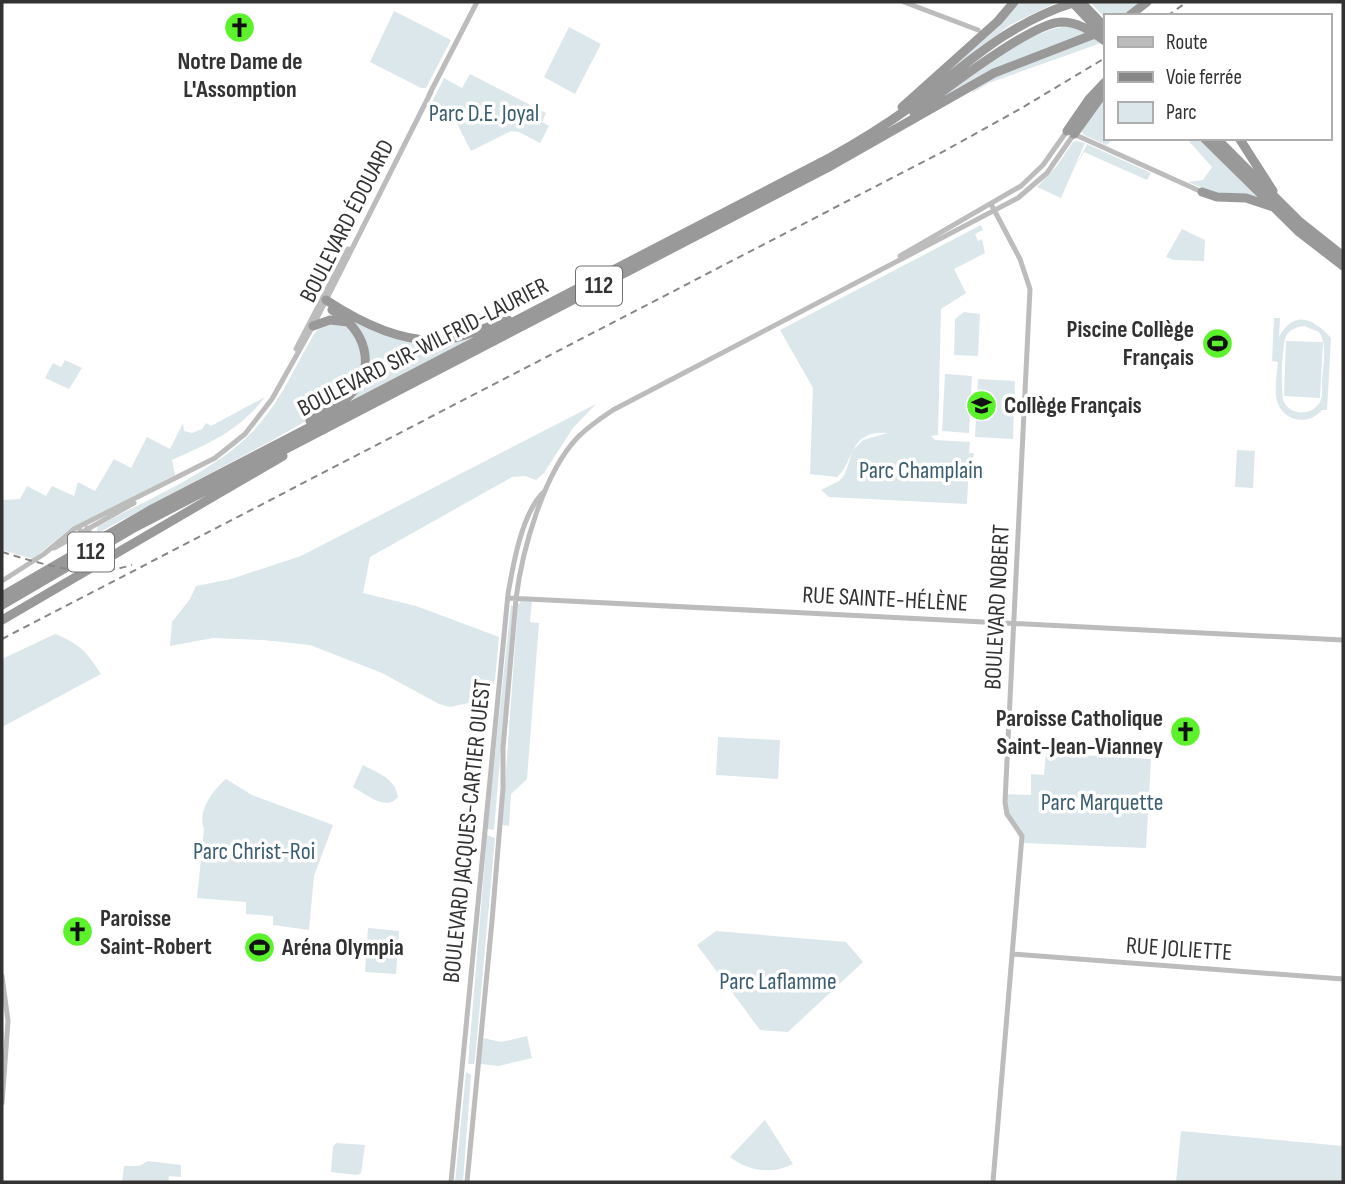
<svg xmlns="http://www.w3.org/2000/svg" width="1345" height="1184" viewBox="0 0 1345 1184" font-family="'Sofia Sans Condensed',sans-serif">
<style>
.green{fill:#dce7ec;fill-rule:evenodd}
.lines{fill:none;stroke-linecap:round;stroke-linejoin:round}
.secondary{stroke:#bcbcbc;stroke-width:5}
.highway{stroke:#999;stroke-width:9}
.rail{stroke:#878787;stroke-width:2;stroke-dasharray:7 5;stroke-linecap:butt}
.labels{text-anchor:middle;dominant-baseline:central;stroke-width:7;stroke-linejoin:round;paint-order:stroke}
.shield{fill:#fff;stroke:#707070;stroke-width:2}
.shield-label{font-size:23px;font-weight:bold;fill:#323232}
.poi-label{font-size:24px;font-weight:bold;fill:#323232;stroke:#fff;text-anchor:start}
.park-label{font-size:24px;fill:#3b5d71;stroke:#fff}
.street-label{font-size:24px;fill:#323232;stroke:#fff}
</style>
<rect width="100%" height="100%" fill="#fff"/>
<path class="green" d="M1015 2H1057L1010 25 914 98Z
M1090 2H1144L1125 16H1105V18Z
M394 11 451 40 426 88H421L370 62Z
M1071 26 1090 34 938 100C975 74 1025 29 1071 26Z
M569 27 601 44 575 94 544 77Z
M1096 38 1101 43 989 83 972 93 973 89 1002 73Z
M470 74 546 113 542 122 549 126 540 143 519 132 511 131 471 151 453 116 431 104 444 78 462 88Z
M1105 96V138H1116L1106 145 1084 135 1081 130Z
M1186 138H1198L1263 203 1220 196 1188 182 1203 180 1212 167Z
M1077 141 1085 143 1061 198 1037 187 1056 167 1073 142Z
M1087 144 1151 173 1147 180 1084 152 1073 172Z
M981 225 983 230 975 234 978 241 982 239 985 253 954 269 966 293 941 309 938 435 931 436 935 440 970 442 969 453H974L973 462 969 463 967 504 829 497 821 490 839 481 845 474 853 450 863 440 888 433C848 430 856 460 837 477L810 474 813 388 780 330Z
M1182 229 1205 240 1204 261 1174 260 1166 257Z
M964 312 980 314 978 356 954 355 955 319Z
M345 313 405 339 482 333 346 403 367 356Z
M1274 318H1280L1279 337C1295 308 1315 320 1331 338L1327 410H1322C1307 428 1279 420 1276 396 1275 385 1277 373 1278 362L1272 361ZM1304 326 1319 332C1328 346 1323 365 1322 380 1322 387 1323 396 1320 402 1312 416 1291 416 1284 402 1280 393 1282 345 1286 336 1290 329 1297 327 1304 326Z
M339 322 352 329 362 353V369L350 392 306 421 271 441 96 534 98 526C151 497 224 468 261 422 283 396 297 363 314 334L318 329Z
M1286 341 1323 342 1320 398 1284 396Z
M65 360 82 368 69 389 45 378 53 363 61 367Z
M945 374 972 376 969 433 942 431Z
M978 379 1015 381 1013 439 975 437Z
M265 397C239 431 210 443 172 460L175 475 67 531 33 559 2 550V500L20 499 27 486 46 496 52 486 74 496 78 482 95 491 114 459 131 468 147 437 170 449 183 423 184 431 192 433 202 429 206 423 211 426Z
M596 404 573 428 544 473 536 480 525 476 512 477 370 557 363 593 416 606 499 637 495 680 491 690 486 696 473 702 450 707 439 704 382 673 310 645 263 640 213 638 170 646 172 622 190 599 196 586 231 579 301 556Z
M1237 450 1255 451 1253 488 1235 487Z
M521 601H532L530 622 539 623 527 779 511 794 509 826 502 825 518 605Z
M511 604 513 607 494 830 487 829Z
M55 634C80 644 87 652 101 674L2 727V659Z
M718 737 780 740 778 779 716 775Z
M1046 753 1151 759 1146 848 1022 843 1023 833 1010 816 1005 794 1031 795V774L1044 775Z
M363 765C378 773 396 779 398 797 386 812 366 794 353 787Z
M226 779 252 795 333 825 314 876 309 930 273 925V916L246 914V902L197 898 204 829C197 811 213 790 226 779Z
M487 835 495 838 475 1060 474 1064H468Z
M368 928 399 931 396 974 365 972Z
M716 931 846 942 863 962 788 1032 760 1030 697 945Z
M527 1036 532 1058 499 1066 480 1064 483 1038 501 1042Z
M466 1072 471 1075 463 1182H455Z
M765 1120 793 1164C772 1175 748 1171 730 1157Z
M1181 1131 1343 1146V1182H1176Z
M336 1143 365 1145 361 1173 357 1175 331 1172 333 1147Z
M148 1161 181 1165V1177L169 1176 168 1182H122L124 1166H139Z"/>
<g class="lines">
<path class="secondary" d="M904 2 978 30
M429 95 477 2
M991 204 1020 259 1030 289 1005 802 1007 814 1022 836 993 1182
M900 256 1021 186 1043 165 1067 131 1202 192
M296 349 348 249
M87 528 105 559
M80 530 99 562
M54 548 134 503
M2 581 44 554 74 529 215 458 245 434 272 399 313 326 431 92
M508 598 1343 640
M1012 954 1343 979
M2 976 8 1021 2 1103
M451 1182 508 594C513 565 522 511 545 491
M467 1182 492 921 503 788V748L516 599C522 550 544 472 578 437 589 426 601 418 613 410L1018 198 1047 173 1074 134"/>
<path class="highway" d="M1072 2 1104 36
M1081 2 1105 27
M1129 16 1147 2
M902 107 998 21 1014 2
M914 113C942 92 1031 23 1061 22 1079 22 1091 31 1105 41
M1067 131 1089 99 1105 82
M1074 134 1105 91
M1204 138 1299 232 1343 266
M1216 138 1299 221 1343 256
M1239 138 1273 191
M1202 192 1217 197 1246 198 1273 207
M326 300C361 323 408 346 450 339 470 335 489 326 508 320
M313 326 330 320 348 322
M310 421C323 413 337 407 348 397 379 368 365 328 332 310
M2 596 152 509 831 157C858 142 884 126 909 108 965 66 1007 23 1076 2
M2 605 132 529 827 168 994 73 1105 30
M2 620 283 456"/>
<path class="rail" d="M1167 16 1187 2
M2 552C46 565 86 579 132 565
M2 639 946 150 1020 109 1105 58"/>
</g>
<defs>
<symbol id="church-disc" viewBox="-11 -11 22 22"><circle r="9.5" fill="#5bf12b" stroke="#fff"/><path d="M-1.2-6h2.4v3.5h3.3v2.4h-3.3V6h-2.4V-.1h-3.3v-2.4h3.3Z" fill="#111"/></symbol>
<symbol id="stadium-disc" viewBox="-11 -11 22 22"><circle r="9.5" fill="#5bf12b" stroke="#fff"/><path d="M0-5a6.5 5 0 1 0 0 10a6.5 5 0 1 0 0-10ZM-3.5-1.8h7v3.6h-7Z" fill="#111"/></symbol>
<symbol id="university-disc" viewBox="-11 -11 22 22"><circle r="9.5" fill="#5bf12b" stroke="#fff"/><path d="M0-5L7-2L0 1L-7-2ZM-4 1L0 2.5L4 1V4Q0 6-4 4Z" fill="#111"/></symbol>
</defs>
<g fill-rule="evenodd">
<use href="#church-disc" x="222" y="10" width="35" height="35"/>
<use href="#stadium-disc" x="1200" y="326" width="35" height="35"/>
<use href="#university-disc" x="964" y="388" width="35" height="35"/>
<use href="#church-disc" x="1168" y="714" width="35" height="35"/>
<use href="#church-disc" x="60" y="914" width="35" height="35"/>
<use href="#stadium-disc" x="242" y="930" width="35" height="35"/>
</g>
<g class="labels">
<g class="shield">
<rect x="576" y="266.5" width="46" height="39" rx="5"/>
<rect x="68" y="532.5" width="46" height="39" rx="5"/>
</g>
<g class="shield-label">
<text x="599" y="286">112</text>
<text x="91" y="552">112</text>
</g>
<g class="poi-label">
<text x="240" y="61" text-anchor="middle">Notre Dame de<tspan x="240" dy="28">L'Assomption</tspan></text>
<text x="1194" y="329" text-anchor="end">Piscine Collège<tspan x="1194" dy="28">Français</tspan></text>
<text x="1004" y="405">Collège Français</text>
<text x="1163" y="718" text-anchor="end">Paroisse Catholique<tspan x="1163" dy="28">Saint-Jean-Vianney</tspan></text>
<text x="100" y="918">Paroisse<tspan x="100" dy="28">Saint-Robert</tspan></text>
<text x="282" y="947">Aréna Olympia</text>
</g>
<g class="park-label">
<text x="484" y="113">Parc D.E. Joyal</text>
<text x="921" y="470">Parc Champlain</text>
<text x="1102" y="802">Parc Marquette</text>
<text x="254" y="851">Parc Christ-Roi</text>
<text x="778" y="981">Parc Laflamme</text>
</g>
<g class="street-label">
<text transform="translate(347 221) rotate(-63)">BOULEVARD ÉDOUARD</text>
<text transform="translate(423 347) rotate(-27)">BOULEVARD SIR-WILFRID-LAURIER</text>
<text transform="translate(885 599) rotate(3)">RUE SAINTE-HÉLÈNE</text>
<text transform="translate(997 607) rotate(-87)">BOULEVARD NOBERT</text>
<text transform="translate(467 831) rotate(-84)">BOULEVARD JACQUES-CARTIER OUEST</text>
<text transform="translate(1179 949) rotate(4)">RUE JOLIETTE</text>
</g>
</g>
<rect width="1345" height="1184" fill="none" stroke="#323232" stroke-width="7"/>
<rect x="1104" y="14" width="228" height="126" fill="#ffffff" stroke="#adadad" stroke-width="2"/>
<rect x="1118" y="37" width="35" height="10" fill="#bcbcbc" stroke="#adadad" stroke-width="2"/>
<text x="1166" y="49" font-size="21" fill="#323232">Route</text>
<rect x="1118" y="72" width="35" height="10" fill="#878787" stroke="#adadad" stroke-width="2"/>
<text x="1166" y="84" font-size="21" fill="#323232">Voie ferrée</text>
<rect x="1118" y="102" width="35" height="21" fill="#dce7ec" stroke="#adadad" stroke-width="2"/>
<text x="1166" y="119" font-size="21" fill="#323232">Parc</text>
</svg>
